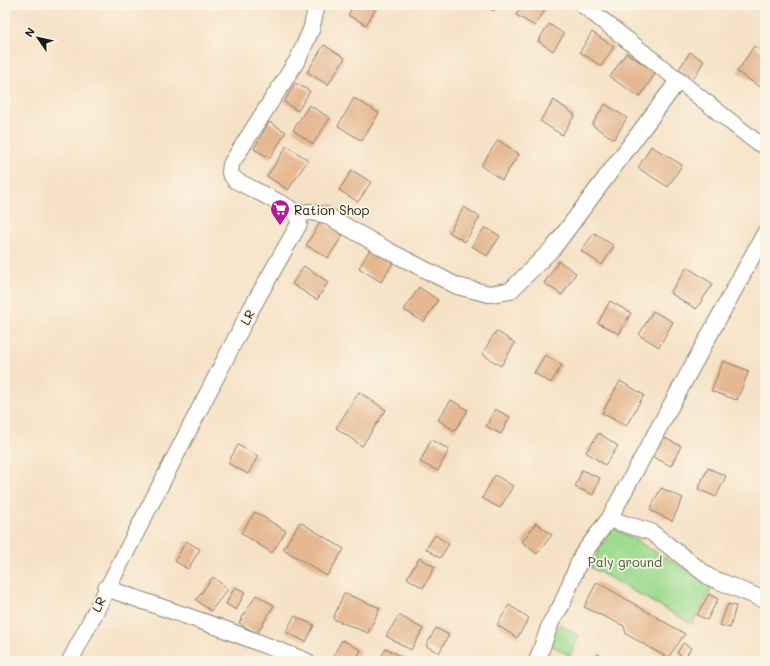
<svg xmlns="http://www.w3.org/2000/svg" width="770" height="666" viewBox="0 0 770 666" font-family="Mali,sans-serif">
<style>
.green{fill:#9edc91;stroke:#5d7c56}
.building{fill:#e5b892}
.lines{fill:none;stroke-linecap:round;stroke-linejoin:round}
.minor-casing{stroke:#887e71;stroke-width:18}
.minor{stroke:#fff;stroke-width:16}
.labels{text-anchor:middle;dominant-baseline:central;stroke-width:3.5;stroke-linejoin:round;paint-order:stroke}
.poi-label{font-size:13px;fill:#1c1c1c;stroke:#fcf5e5;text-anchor:start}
.street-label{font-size:13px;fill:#1c1c1c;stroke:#fcf5e5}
.park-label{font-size:13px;fill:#43563f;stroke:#fcf5e5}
</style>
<rect width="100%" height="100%" fill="#fcf5e5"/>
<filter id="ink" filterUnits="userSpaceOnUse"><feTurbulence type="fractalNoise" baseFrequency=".025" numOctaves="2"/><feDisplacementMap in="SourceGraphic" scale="8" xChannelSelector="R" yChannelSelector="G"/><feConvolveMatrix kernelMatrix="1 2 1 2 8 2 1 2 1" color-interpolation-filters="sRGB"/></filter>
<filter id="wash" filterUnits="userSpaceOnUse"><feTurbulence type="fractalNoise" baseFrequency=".012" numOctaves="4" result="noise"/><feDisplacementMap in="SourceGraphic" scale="16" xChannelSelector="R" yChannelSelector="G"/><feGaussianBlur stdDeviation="0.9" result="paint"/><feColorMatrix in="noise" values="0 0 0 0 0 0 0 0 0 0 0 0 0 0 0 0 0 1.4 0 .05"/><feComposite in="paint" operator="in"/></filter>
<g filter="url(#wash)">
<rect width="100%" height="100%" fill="#f5e1c6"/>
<path class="green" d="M612 527 714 585 692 624 590 567Z
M559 624 579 636 570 656 548 643Z"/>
<g id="blocks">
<path class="building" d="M354 5H378L366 25 348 15Z
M485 5H498L494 11Z
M522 5H548L535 26 516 15Z
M549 24 564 34 553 51 538 41Z
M592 32 614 47 601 66 580 52Z
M324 45 345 58 328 85 307 72Z
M754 46 765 53V90L737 72Z
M690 52 704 61 694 78 679 69Z
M626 53 656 72 640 97 610 77Z
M295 83 310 91 298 111 284 102Z
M354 98 379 113 362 141 338 126Z
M554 100 575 115 562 135 540 121Z
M605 104 627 118 614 139 592 125Z
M309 105 330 118 313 144 293 130Z
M269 122 286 132 270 158 254 149Z
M498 140 519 154 502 180 481 166Z
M287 146 308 160 288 190 267 176Z
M651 146 682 165 668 187 638 168Z
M352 170 371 182 358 202 339 190Z
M464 207 480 217 465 242 449 232Z
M321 221 343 235 328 258 306 245Z
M485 227 500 236 487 256 472 246Z
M594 233 614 246 602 265 581 251Z
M371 247 394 261 381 282 359 268Z
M559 261 576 273 562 295 544 283Z
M304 266 328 282 317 300 292 284Z
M687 267 713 284 696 309 670 293Z
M419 287 438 300 424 322 404 310Z
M610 301 631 313 619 334 598 323Z
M653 311 673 322 659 347 639 335Z
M496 331 515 343 501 366 482 354Z
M545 355 562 365 551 383 534 373Z
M723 361 749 371 737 400 711 391Z
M620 381 644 395 626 426 602 413Z
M359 392 386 410 362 446 336 428Z
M451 400 468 410 455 431 438 420Z
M495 409 510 417 501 434 486 426Z
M765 417V427L762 426Z
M599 433 618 446 605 465 586 452Z
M661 436 681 446 671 466 651 456Z
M431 440 449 449 438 471 420 462Z
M238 445 258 456 248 474 228 463Z
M708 468 726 476 716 497 698 489Z
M582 470 600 478 593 495 575 487Z
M495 475 513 486 500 508 482 498Z
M661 488 683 498 672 521 650 510Z
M255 512 286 531 272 553 241 533Z
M300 522 344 549 327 576 283 549Z
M536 523 552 535 537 554 522 542Z
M435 535 449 544 440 558 426 549Z
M186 541 200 549 188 569 175 561Z
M419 558 435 567 423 588 407 578Z
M213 577 228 589 211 611 196 600Z
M597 582 685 634 668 658 626 634 624 626 584 607Z
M235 587 245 592 236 610 226 604Z
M344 593 380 608 368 633 333 619Z
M709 594 718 599 707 620 697 615Z
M256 595 274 605 257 634 239 623Z
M728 604 736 606 730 628 720 625Z
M509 605 529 618 517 638 497 625Z
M399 615 423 629 411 650 386 636Z
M294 616 314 625 306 642 286 632Z
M436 628 449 635 439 653 426 646Z
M342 640 361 650 355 661H337L332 658Z
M683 643 691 648 685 658 677 653Z
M386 648 405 659 404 661H379Z
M598 654 610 661H594Z"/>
</g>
</g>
<g filter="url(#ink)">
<use href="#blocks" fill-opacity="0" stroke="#887e71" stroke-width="1"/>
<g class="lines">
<defs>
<path id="minor" d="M583 5 755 141 765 146
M298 214 310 212 326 215 389 251 457 286 489 294 510 291 554 247 678 81
M609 519 765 233
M106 588 221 628 306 661
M70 661 251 309 299 224 298 214 284 205 235 180 230 173 231 164 298 59 311 30 317 5
M537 661 551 622 561 606 582 555 609 519 651 532 709 577 765 600"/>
</defs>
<use href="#minor" class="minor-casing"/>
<use href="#minor" class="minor"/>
</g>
</g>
<defs>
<symbol id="supermarket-pin" viewBox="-11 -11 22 30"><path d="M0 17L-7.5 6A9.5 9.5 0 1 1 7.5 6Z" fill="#b5179e" stroke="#fcf5e5"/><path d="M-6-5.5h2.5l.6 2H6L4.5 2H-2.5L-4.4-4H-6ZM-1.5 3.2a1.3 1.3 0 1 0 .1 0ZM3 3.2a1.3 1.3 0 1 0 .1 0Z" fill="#fff"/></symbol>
</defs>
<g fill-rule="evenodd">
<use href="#supermarket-pin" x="269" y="198" width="22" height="30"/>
</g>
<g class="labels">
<g class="poi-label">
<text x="294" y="209">Ration Shop</text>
</g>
<g class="street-label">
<text transform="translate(247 317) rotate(-62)">LR</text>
<text transform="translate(98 604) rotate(-63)">LR</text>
</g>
<g class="park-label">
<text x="625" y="561">Paly ground</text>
</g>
</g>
<rect width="770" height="666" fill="none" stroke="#fcf5e5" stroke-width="20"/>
<g transform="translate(38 38) rotate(304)" stroke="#fcf5e5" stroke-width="3" paint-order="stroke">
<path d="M0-3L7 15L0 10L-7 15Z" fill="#1c1c1c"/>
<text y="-6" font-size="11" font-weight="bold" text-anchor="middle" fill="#1c1c1c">N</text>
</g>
</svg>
